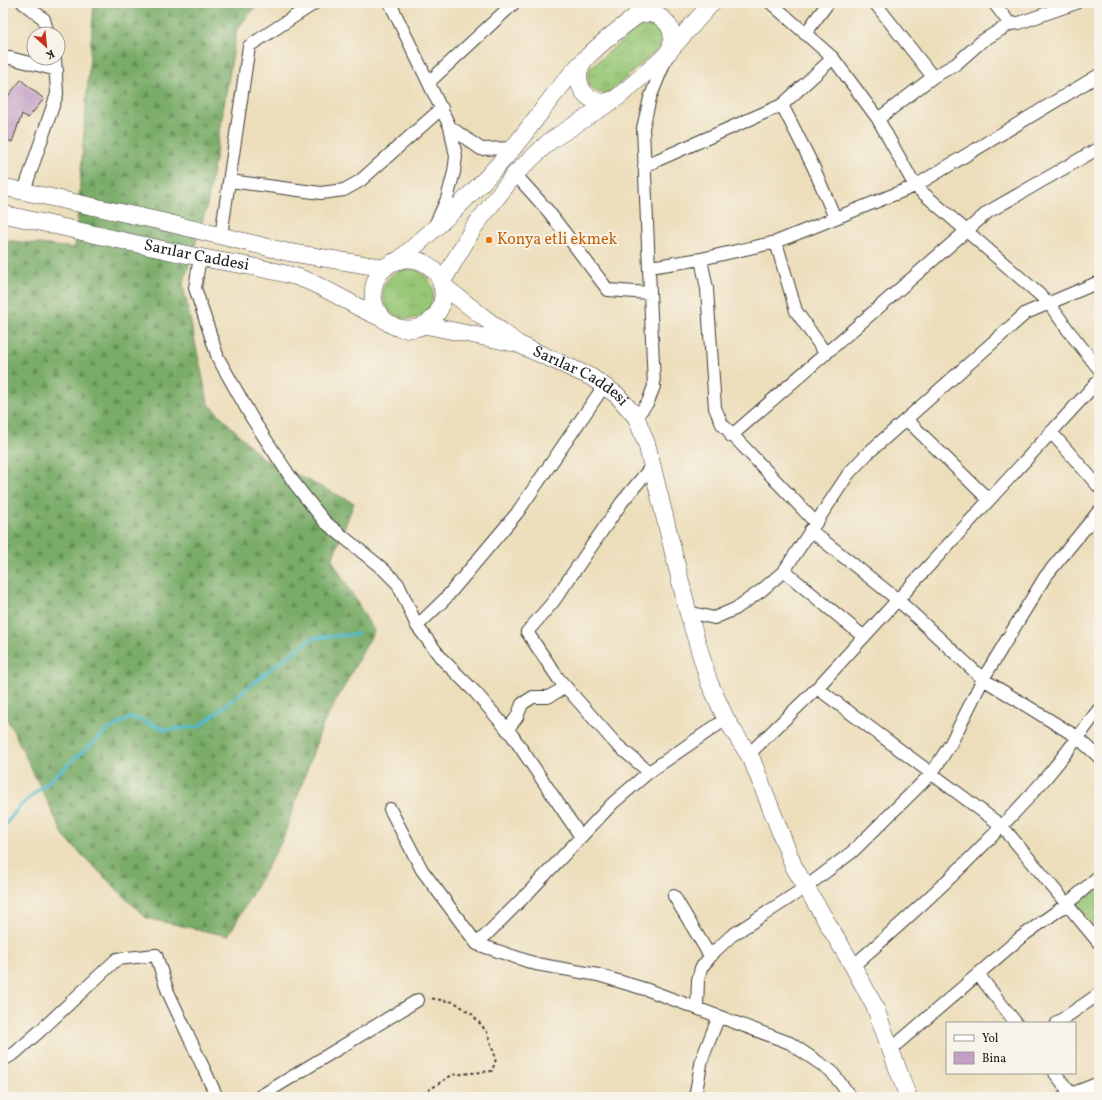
<svg xmlns="http://www.w3.org/2000/svg" width="1102" height="1100" viewBox="0 0 1102 1100" font-family="Vollkorn,serif">
<style>
.grass{fill:url(#grass-tufts);stroke:#5a7249}
.forest{fill:url(#forest-firs);stroke:#4a6442}
.park{fill:url(#park-dots);stroke:#5a7249}
.lines{fill:none;stroke-linecap:round;stroke-linejoin:round}
.stream{stroke:#4fb9cb;stroke-width:3.5}
.building{fill:#c29fc4}
.street-casing{stroke:#3b3934;stroke-width:14}
.secondary-casing{stroke:#3b3934;stroke-width:18}
.path{stroke:#3b3934;stroke-width:2;stroke-dasharray:3 3;stroke-linecap:butt}
.street{stroke:#fff;stroke-width:12}
.secondary{stroke:#fff;stroke-width:17}
.food-dot{fill:#e8710a;stroke:#f7f3e8;stroke-width:1.5}
.labels{text-anchor:middle;dominant-baseline:central;stroke-width:4;stroke-linejoin:round;paint-order:stroke}
.food-label{font-size:16px;fill:#c56008;stroke:#f7f3e8;text-anchor:start}
.street-label{font-size:16px;fill:#1c1c1c;stroke:#f7f3e8}
</style>
<defs>
<pattern id="grass-tufts" width="24" height="20" patternUnits="userSpaceOnUse"><rect width="24" height="20" fill="#97c776"/><path d="M3 7l-1-3M5 7V3M7 7l1-3M15 17l-1-3M17 17v-4M19 17l1-3" fill="none" stroke="#82aa66"/></pattern>
<pattern id="forest-firs" width="22" height="20" patternUnits="userSpaceOnUse"><rect width="22" height="20" fill="#79ac67"/><path d="M5 1l3.5 6h-7zM16 11l3.5 6h-7z" fill="#628b54"/></pattern>
<pattern id="park-dots" width="8" height="8" patternUnits="userSpaceOnUse"><rect width="8" height="8" fill="#97c776"/><path d="M2 2h.1M6 6h.1" fill="none" stroke="#82aa66" stroke-width="1.8" stroke-linecap="round"/></pattern>
</defs>
<rect width="100%" height="100%" fill="#f7f3e8"/>
<filter id="ink" filterUnits="userSpaceOnUse"><feTurbulence type="fractalNoise" baseFrequency=".025" numOctaves="2"/><feDisplacementMap in="SourceGraphic" scale="8" xChannelSelector="R" yChannelSelector="G"/><feConvolveMatrix kernelMatrix="1 2 1 2 8 2 1 2 1" color-interpolation-filters="sRGB"/></filter>
<filter id="wash" filterUnits="userSpaceOnUse"><feTurbulence type="fractalNoise" baseFrequency=".012" numOctaves="4" result="noise"/><feDisplacementMap in="SourceGraphic" scale="16" xChannelSelector="R" yChannelSelector="G"/><feGaussianBlur stdDeviation="0.9" result="paint"/><feColorMatrix in="noise" values="0 0 0 0 0 0 0 0 0 0 0 0 0 0 0 0 0 1.4 0 .05"/><feComposite in="paint" operator="in"/></filter>
<g filter="url(#wash)">
<rect width="100%" height="100%" fill="#eddebb"/>
<path class="grass" d="M644 23C658 22 666 32 662 45L610 92C594 97 583 83 590 68Z
M383 294a25 25 0 1 1 50 0a25 25 0 1 1-50 0Z"/>
<path class="forest" d="M94 3H259L237 29 207 206 183 285 208 403 262 458 354 503 332 560 374 631 322 727 282 841 228 936 146 918 65 838 3 710V240L75 248Z"/>
<path class="park" d="M1099 887V931L1076 904Z"/>
<g class="lines">
<path class="stream" d="M3 828 19 807 108 730 132 717 167 730 200 726 272 668 313 638 358 634"/>
</g>
<g id="blocks">
<path class="building" d="M21 80 44 99 28 118 22 114 12 142 3 138V102Z"/>
</g>
</g>
<g filter="url(#ink)">
<use href="#blocks" fill-opacity="0" stroke="#3b3934" stroke-width="1"/>
<g class="lines">
<defs>
<path id="street" d="M23 3 44 19 48 34
M390 3 450 127 456 156 454 172 447 199 436 223
M771 3 833 58 878 119 915 186 1048 302 1068 330 1099 369
M875 3 933 77
M994 3 1010 24
M805 34 828 3
M3 58H10L57 70
M429 82 514 3
M782 105 813 166 835 218
M878 119 933 77 956 64 982 41 1010 24 1019 23 1076 3
M450 127 481 149 513 148
M644 166 782 105 833 58
M515 174 549 212 608 290 649 293
M230 181 321 193 344 190 360 181 442 108
M24 191 57 94 55 58
M221 236 249 46 315 3
M776 242 796 311 826 354
M200 257 195 288 218 358 253 420 295 484 325 522 383 569 398 584 417 626 442 659 476 693 512 735 581 837
M701 259 707 289 715 408 722 424 815 522
M650 267 701 259 776 242 915 186 1099 75
M636 417 648 402 654 386 643 128 650 98 667 56
M907 420 989 500
M1051 432 1099 487
M731 436 988 212 1099 148
M810 530 898 600 983 679 1077 737 1099 757
M784 571 864 637
M688 612 714 618 735 609 762 590 784 571 849 473 867 454 1026 313 1099 282
M417 626 445 599 517 513 604 386
M817 688 1002 826 1099 943
M507 730 517 717 522 704 533 697H548L566 687
M748 755 817 688 1099 380
M649 772 616 744 558 678 527 632 553 602 622 502 652 466
M390 809 422 870 477 944 536 964 598 975 648 990 790 1043 831 1071 851 1097
M674 896 710 956
M477 944 528 893 613 803 649 772 726 719
M853 966C920 908 985 848 1043 781 1063 758 1081 733 1099 709
M978 974 1016 1023
M697 1008 698 980 701 968 715 951 731 936 806 887 852 852 932 773 951 743 983 679 1045 577 1099 511
M1057 1023 1099 994
M891 1049 1020 938 1067 904 1099 876
M3 1060 15 1053 41 1030 117 959 156 955 168 992 217 1097
M1055 1073 1071 1094
M259 1097 418 1000
M695 1097 702 1059 719 1016
M1063 1097 1099 1083"/>
<g id="secondary">
<path id="s1" d="M712 3 662 59 618 97 550 141 515 174 474 227 441 284 518 344 591 377 617 395 636 417 647 445 688 612 709 682 726 719 752 760 794 867 853 966 875 1007 908 1097"/>
<path d="M635 16C662 7 680 29 668 53"/>
<path d="M583 62C569 83 590 111 614 99"/>
<path d="M3 187 160 221 287 252 385 268"/>
<path id="s2" d="M3 214C68 228 134 244 199 257 232 264 265 267 297 277 328 287 353 307 382 318"/>
<circle cx="408" cy="294" r="35"/>
<path d="M398 261C438 226 479 189 513 148 537 119 557 87 584 60 605 39 630 20 655 3"/>
<path d="M424 325 514 343"/>
</g>
</defs>
<use href="#street" class="street-casing"/>
<use href="#secondary" class="secondary-casing"/>
<path class="path" d="M418 1097 452 1075 492 1071 496 1059 487 1032 472 1014 454 1002 429 998"/>
<use href="#street" class="street"/>
<use href="#secondary" class="secondary"/>
</g>
</g>
<circle class="food-dot" cx="489" cy="240" r="4"/>
<g class="labels">
<g class="food-label">
<text x="497" y="240">Konya etli ekmek</text>
</g>
<g class="street-label">
<text stroke="none"><textPath href="#s2" startOffset="198">Sarılar Caddesi</textPath></text>
<text stroke="none"><textPath href="#s1" startOffset="563">Sarılar Caddesi</textPath></text>
</g>
</g>
<rect width="1102" height="1100" fill="none" stroke="#f7f3e8" stroke-width="16"/>
<rect x="946" y="1022" width="130" height="52" fill="#f7f3e8" stroke="#9f9d96"/>
<rect x="954" y="1035" width="20" height="6" fill="#ffffff" stroke="#9f9d96"/>
<text x="982" y="1042" font-size="12" fill="#1c1c1c">Yol</text>
<rect x="954" y="1052" width="20" height="12" fill="#c29fc4" stroke="#9f9d96"/>
<text x="982" y="1062" font-size="12" fill="#1c1c1c">Bina</text>
<g transform="translate(46 46) rotate(153)"><circle r="19" fill="#f7f3e8" stroke="#9f9d96"/>
<path d="M0-3L7 15L0 10L-7 15Z" fill="#c8321e"/>
<text y="-6" font-size="11" font-weight="bold" text-anchor="middle" fill="#1c1c1c">K</text>
</g>
</svg>
